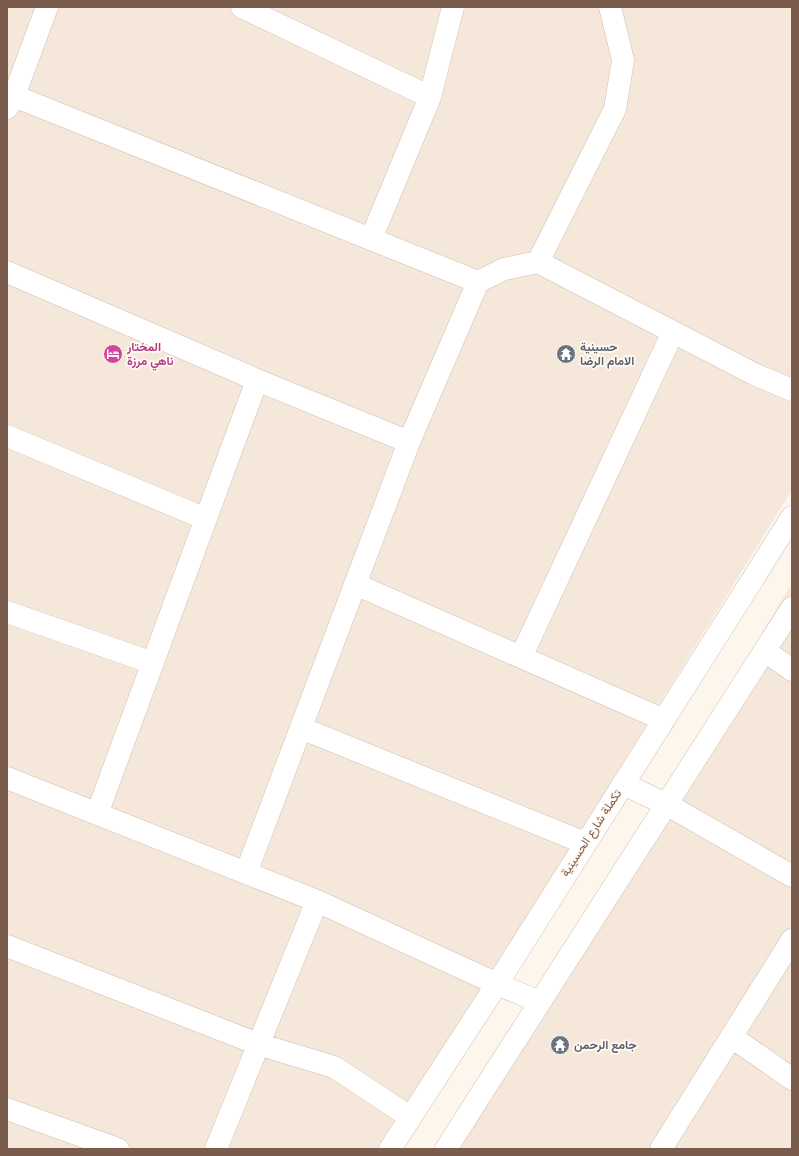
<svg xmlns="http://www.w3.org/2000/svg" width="799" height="1156" viewBox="0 0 799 1156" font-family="Raleway,Vazirmatn,sans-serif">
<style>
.residential{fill:#f5e8da}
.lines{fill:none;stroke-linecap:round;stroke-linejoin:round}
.minor-casing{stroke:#d1beb0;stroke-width:23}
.minor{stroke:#fff;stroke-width:22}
.labels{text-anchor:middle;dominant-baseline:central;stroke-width:3.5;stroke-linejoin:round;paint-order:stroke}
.hotel-label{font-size:12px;font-weight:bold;fill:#b23c85;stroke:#fffaf3;text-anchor:start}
.worship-label{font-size:12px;font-weight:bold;fill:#5b616d;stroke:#fffaf3;text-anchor:start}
.street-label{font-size:12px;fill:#7a5c4d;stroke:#fffaf3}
</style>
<rect width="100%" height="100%" fill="#fdf6ec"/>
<path class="residential" d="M7 7H792V490L384 1149H7Z
M792 583V1149H450Z"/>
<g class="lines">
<defs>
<path id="minor" d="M242 7 430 97
M14 96 478 282 504 269 538 262 756 375 792 390
M7 108 14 96 47 7
M371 239 430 97 453 7
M538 262 615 109 623 60 610 7
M7 272 257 380 409 442
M7 436 206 519
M355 584 664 720
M7 612 153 663
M765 651 792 670
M521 657 673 332
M301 728 585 843
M7 778 317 901 497 984 540 1002
M623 784 666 804 792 876
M97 814 257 380
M246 873 409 442 478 282
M7 946 258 1044 334 1067 410 1117
M732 1037 792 1079
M7 1109 118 1149
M216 1149 317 901
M390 1149 497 984 792 517
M446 1149 792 608
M661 1149 792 940"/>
</defs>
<use href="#minor" class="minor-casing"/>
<use href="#minor" class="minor"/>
</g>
<defs>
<symbol id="hotel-disc" viewBox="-11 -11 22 22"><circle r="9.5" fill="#d1479c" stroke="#fffaf3"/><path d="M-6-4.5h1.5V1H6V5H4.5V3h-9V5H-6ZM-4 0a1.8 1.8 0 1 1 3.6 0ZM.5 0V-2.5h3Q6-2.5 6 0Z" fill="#fff"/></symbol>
<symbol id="temple-disc" viewBox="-11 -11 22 22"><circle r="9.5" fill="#6b7280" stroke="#fffaf3"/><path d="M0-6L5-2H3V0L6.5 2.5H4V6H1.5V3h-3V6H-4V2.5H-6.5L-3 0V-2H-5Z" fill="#fff"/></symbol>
</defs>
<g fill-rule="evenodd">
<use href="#hotel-disc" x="102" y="343" width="22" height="22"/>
<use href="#temple-disc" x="555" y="343" width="22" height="22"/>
<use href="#temple-disc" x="549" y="1034" width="22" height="22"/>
</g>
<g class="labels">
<g class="hotel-label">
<text x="127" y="347">المختار<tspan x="127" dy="14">ناهي مرزة</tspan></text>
</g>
<g class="worship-label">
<text x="580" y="347">حسينية<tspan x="580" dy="14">الامام الرضا</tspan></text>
<text x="574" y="1045">جامع الرحمن</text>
</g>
<g class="street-label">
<text transform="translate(591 833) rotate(-57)">تكملة شارع الحسينية</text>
</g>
</g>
<rect width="799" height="1156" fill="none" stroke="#7a5c4d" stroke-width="16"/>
</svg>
